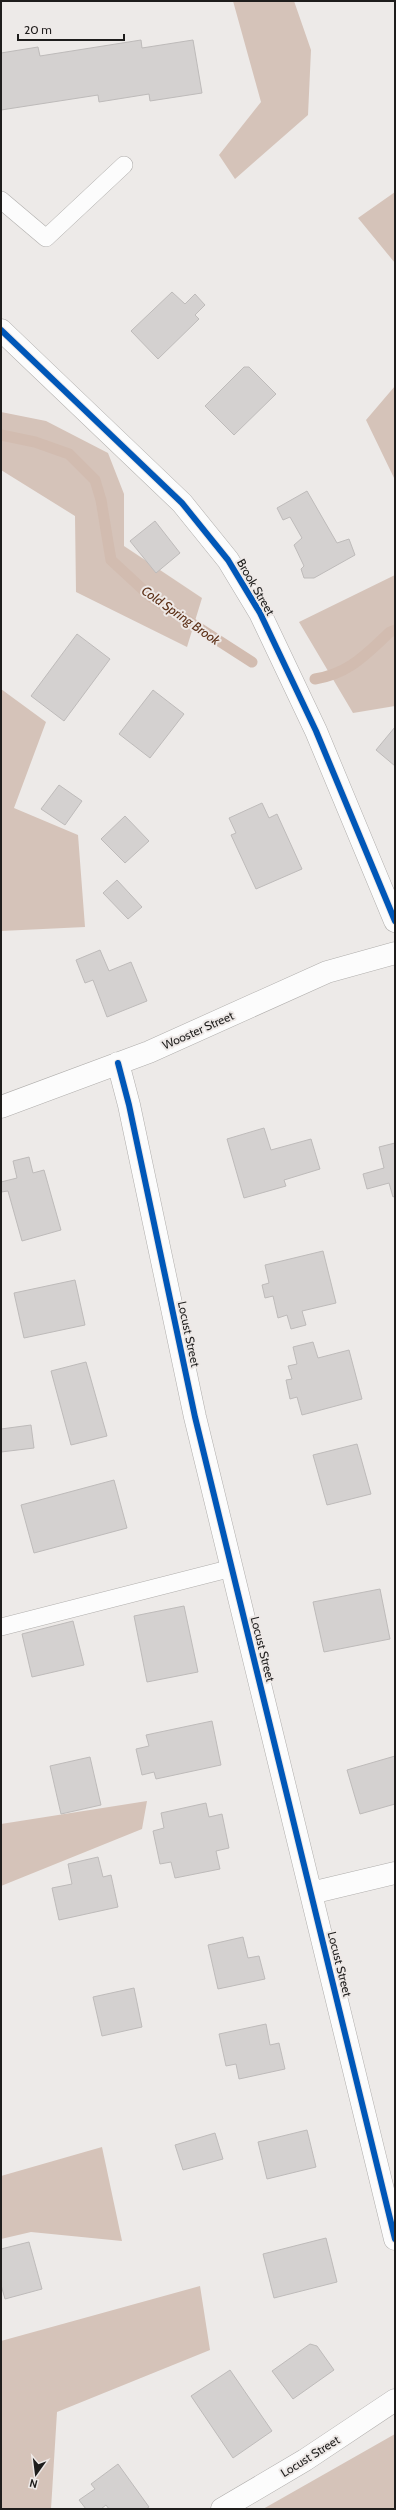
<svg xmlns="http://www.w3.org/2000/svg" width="396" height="2510" viewBox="0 0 396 2510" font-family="Cabin,sans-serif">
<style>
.forest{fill:#d5c3b9}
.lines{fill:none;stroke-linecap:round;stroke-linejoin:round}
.stream{stroke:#d2bcb0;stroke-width:11}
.building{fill:#d4d1d0;stroke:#bebbba}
.service-casing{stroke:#b0aeac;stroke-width:18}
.minor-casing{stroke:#b0aeac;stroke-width:23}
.service{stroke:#fcfcfc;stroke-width:17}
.minor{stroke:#fcfcfc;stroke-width:22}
.cycleway-casing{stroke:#eee9e7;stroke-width:8}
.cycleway{stroke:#0057b8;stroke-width:6}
.labels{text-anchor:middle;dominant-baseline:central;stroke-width:4;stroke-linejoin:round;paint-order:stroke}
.street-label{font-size:12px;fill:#1e1d1c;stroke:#eee9e7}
.water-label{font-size:13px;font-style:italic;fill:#5d3118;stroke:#eee9e7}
</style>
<rect width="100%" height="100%" fill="#edeae8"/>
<path class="forest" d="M233 1H294L311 50 308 115 235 179 219 155 261 102Z
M395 192V263L358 218Z
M395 386V480L366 420Z
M1 412 46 421 108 453 124 494V546L202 598 187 647 76 592 75 516 1 470Z
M395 575V706L353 713 299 622Z
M1 689 46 722 14 808 78 835 85 927 1 931Z
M147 1801 142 1829 1 1886V1824Z
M102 2147 122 2241 31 2232 1 2239V2176Z
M200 2286 210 2350 57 2412 51 2509H1V2341Z
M395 2434V2509H263Z"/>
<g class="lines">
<path class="stream" d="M1 435 35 442 69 454 95 480 101 500 111 560 151 597 252 662
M315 679C350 673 365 655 390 632L395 630"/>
</g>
<path class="building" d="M141 40 142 48 193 40 202 93 150 101 149 94 99 102 98 95 1 110V53L38 47 40 56Z
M172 292 185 304 195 294 205 305 195 315 199 319 158 359 131 331Z
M244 367H249L276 394 234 435 205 406Z
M307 491 337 543 349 539 355 555 314 578H304L301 569 304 566 294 545 302 538 290 517 283 520 277 508Z
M155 521 180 553 156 573 130 541Z
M77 634 110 659 64 721 31 696Z
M153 690 184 714 150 758 119 734Z
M395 727V766L376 750Z
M59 785 82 801 65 825 41 809Z
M262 803 269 818 277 814 302 869 256 889 231 835 236 833 229 818Z
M125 816 149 841 125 863 101 839Z
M117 880 142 907 128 919 103 893Z
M100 950 109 971 131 962 147 1001 107 1017 93 980 85 983 76 960Z
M264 1128 271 1150 311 1139 320 1169 284 1180 286 1186 244 1198 227 1139Z
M395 1143V1196L393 1197 389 1183 367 1189 363 1174 384 1168 379 1147Z
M29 1157 33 1173 44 1170 61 1230 22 1241 8 1191 1 1192V1182L17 1178 13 1161Z
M323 1251 336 1303 302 1311 306 1325 291 1329 287 1315 278 1318 273 1296 265 1298 262 1285 269 1283 265 1265Z
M75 1280 85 1325 24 1338 14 1293Z
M313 1342 318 1358 349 1350 362 1399 302 1415 297 1397 290 1399 286 1380 292 1379 288 1366 297 1364 293 1347Z
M86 1362 107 1436 71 1445 51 1371Z
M31 1425 34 1448 1 1452V1429Z
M357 1444 371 1494 327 1505 313 1455Z
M114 1480 127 1528 34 1553 21 1505Z
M380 1589 390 1639 324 1652 313 1602Z
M184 1606 198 1672 147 1682 134 1616Z
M73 1621 84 1665 32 1677 22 1634Z
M212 1721 221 1765 156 1779 154 1772 142 1775 136 1749 149 1746 146 1735Z
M395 1756V1804L360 1814 347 1770Z
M90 1757 101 1805 61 1814 50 1766Z
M206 1803 209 1817 222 1814 229 1848 216 1851 220 1869 175 1878 171 1862 160 1864 153 1831 164 1828 161 1813Z
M98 1857 103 1877 111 1875 118 1907 59 1920 52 1888 72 1884 68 1864Z
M243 1937 248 1958 259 1956 265 1979 218 1989 208 1945Z
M134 1988 142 2027 102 2036 93 1997Z
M266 2024 270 2045 279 2043 285 2069 239 2079 236 2064 226 2066 219 2034Z
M307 2130 316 2167 267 2179 258 2142Z
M215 2133 223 2159 183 2170 175 2145Z
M326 2238 337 2282 274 2298 263 2254Z
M29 2242 42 2289 5 2299 1 2285V2249Z
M310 2344 317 2346 334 2370 293 2399 272 2371Z
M230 2370 272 2431 233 2458 191 2396Z
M118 2464 149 2507 146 2509H109L106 2505 101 2509H86L79 2500 95 2489 91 2484Z"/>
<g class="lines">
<defs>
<path id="service" d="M1 200 46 238 124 165
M1 1627 232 1568"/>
<path id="minor" d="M1 330 182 503 228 560 260 613 316 731 395 921
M118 1063 129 1105 195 1417 395 2239
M1 1107 149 1052 327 972 395 953
M311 1893 395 1873
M222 2509 305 2460 395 2400"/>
</defs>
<use href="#service" class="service-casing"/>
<use href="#minor" class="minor-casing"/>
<use href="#service" class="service"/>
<use href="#minor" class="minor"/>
<defs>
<path id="cycleway" d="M1 330 182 503 228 560 260 613 316 731 395 921
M118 1063 129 1105 195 1417 395 2239"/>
</defs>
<use href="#cycleway" class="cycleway-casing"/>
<use href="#cycleway" class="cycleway"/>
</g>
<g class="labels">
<g class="street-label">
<text transform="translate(256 587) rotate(60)">Brook Street</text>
<text transform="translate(198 1030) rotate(-24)">Wooster Street</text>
<text transform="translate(189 1334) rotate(78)">Locust Street</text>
<text transform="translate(263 1649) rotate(76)">Locust Street</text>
<text transform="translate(340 1964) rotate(76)">Locust Street</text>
<text transform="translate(310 2456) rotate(-32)">Locust Street</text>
</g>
<g class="water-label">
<text transform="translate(181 615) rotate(35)">Cold Spring Brook</text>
</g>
</g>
<rect width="396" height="2510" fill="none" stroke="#1e1d1c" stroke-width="4"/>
<g transform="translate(36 2474) rotate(194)" stroke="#eee9e7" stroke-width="3" paint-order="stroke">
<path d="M0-3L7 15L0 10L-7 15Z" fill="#1e1d1c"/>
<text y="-6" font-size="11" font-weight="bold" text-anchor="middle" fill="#1e1d1c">N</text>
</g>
<path d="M18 34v6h106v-6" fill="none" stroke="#1e1d1c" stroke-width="2"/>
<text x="24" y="34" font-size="12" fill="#1e1d1c" stroke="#eee9e7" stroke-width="3" paint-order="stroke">20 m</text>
</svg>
